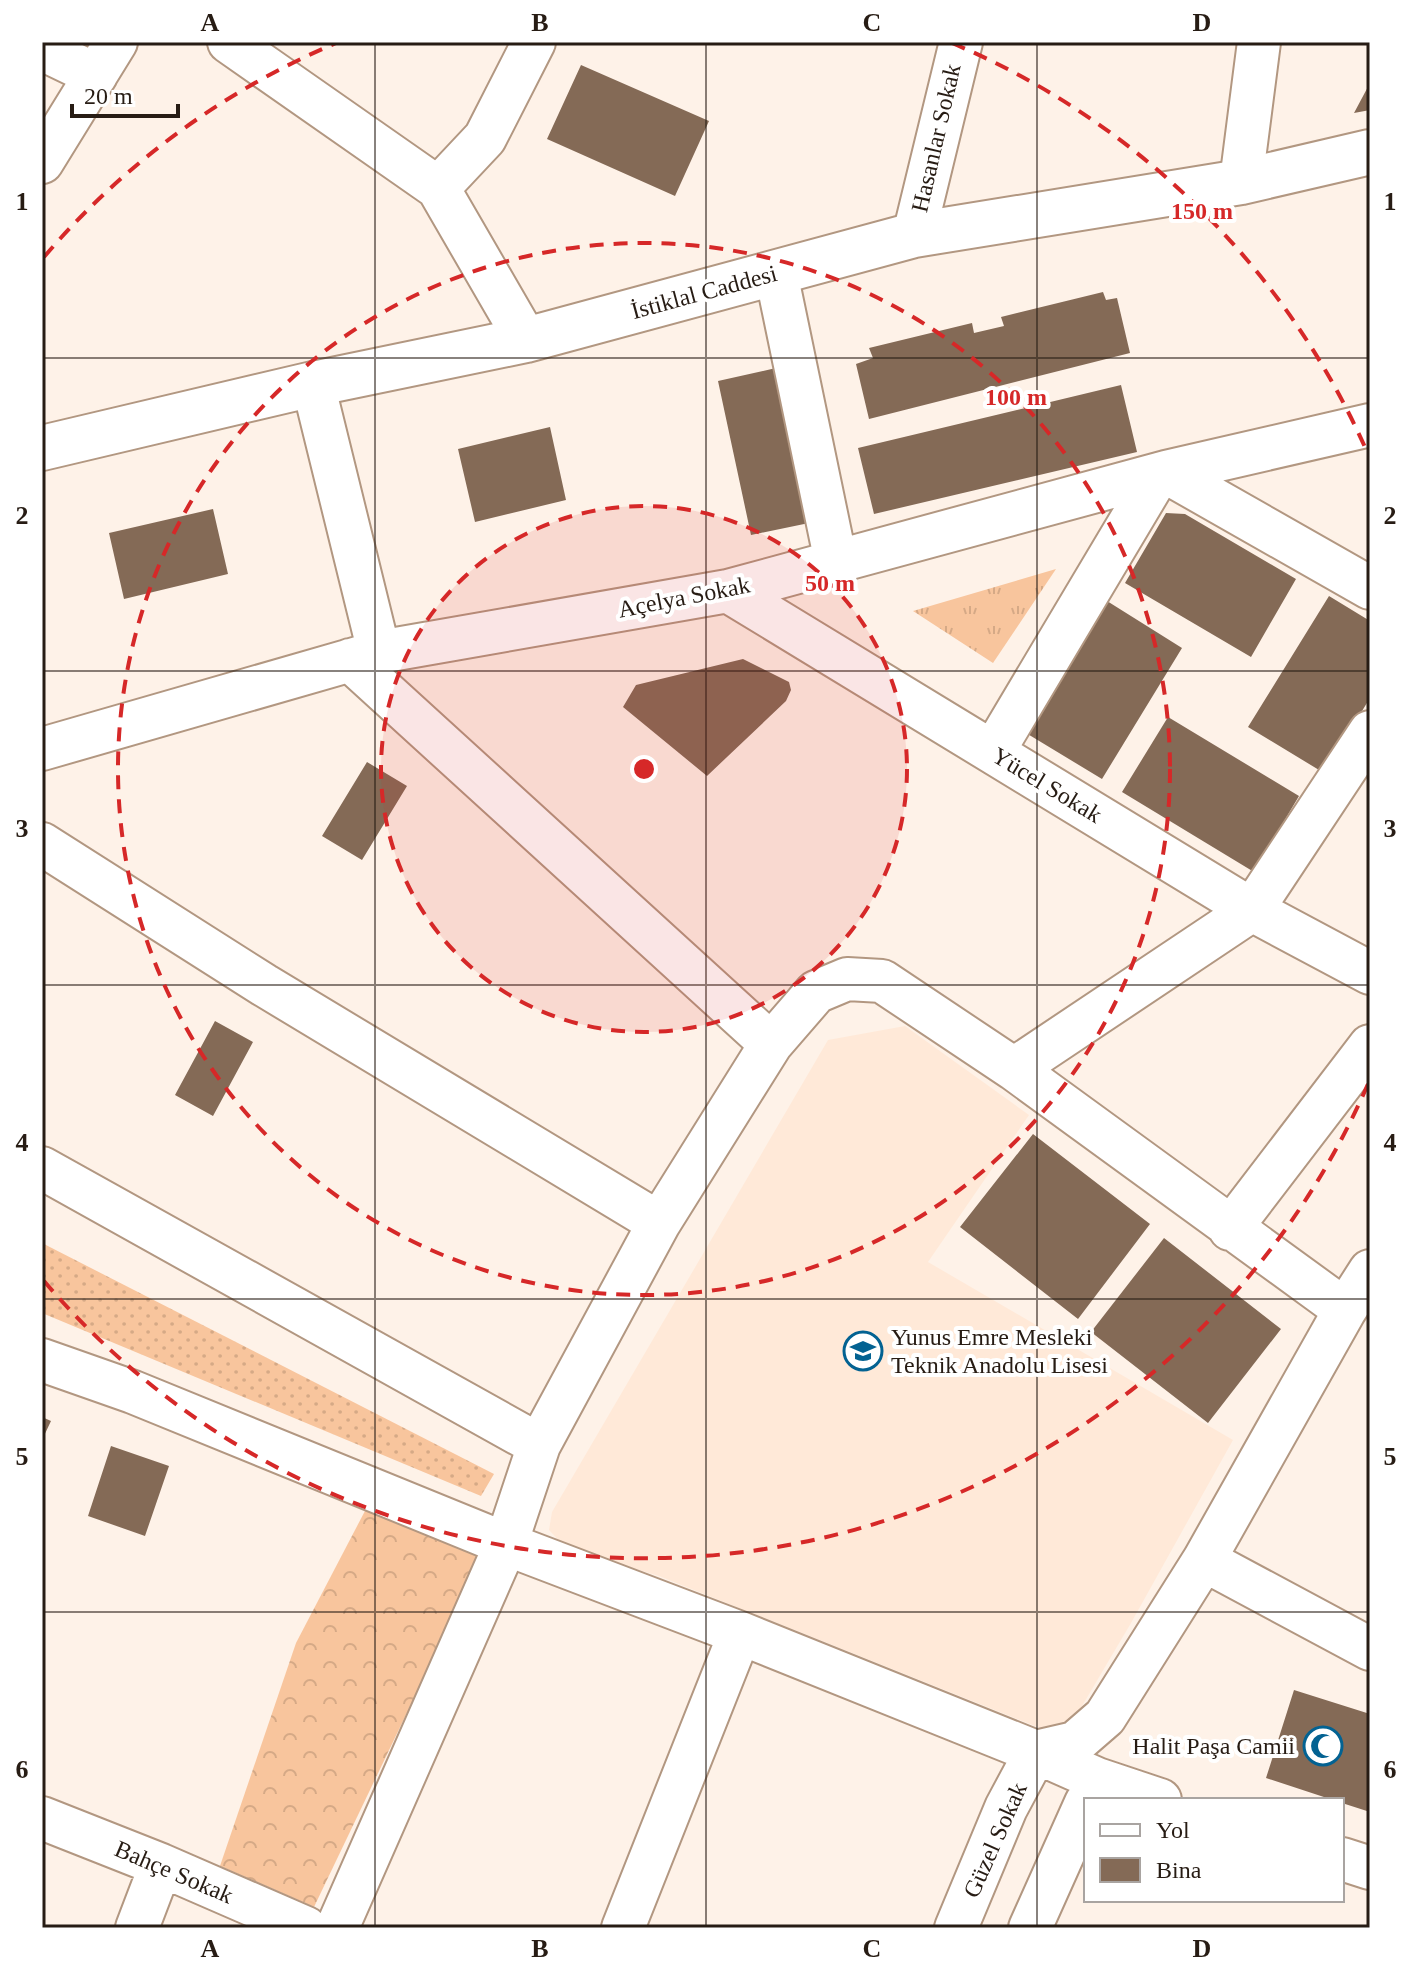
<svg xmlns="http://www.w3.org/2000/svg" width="1412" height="1970" viewBox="0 0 1412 1970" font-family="Georgia,serif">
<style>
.built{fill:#ffe9d8}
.grass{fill:url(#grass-dots)}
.forest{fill:url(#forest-crowns)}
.park{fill:url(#park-tufts)}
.building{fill:#846a56}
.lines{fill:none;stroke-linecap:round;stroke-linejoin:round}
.minor-casing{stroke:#b29781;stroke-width:46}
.major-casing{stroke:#b29781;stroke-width:48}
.minor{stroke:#fff;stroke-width:42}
.major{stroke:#fff;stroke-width:44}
.grid{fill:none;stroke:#271c14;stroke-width:2;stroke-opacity:0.55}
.ring{fill:none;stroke:#d62828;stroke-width:4;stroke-dasharray:14 10}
.labels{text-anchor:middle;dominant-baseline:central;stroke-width:8;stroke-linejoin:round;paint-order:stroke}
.street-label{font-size:24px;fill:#271c14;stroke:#fff}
.poi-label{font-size:24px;fill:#271c14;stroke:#fff;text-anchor:start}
.centre{fill:#d62828;stroke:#fff;stroke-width:4}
.ring-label{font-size:24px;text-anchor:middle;font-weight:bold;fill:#d62828;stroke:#fff;stroke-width:8;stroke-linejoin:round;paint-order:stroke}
.neatline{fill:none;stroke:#271c14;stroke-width:3}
.grid-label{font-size:26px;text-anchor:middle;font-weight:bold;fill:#271c14}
</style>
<defs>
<pattern id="grass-dots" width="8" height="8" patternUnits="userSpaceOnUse" patternTransform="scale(2)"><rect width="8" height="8" fill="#f8c59d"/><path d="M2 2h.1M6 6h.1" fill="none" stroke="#d5a986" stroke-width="1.8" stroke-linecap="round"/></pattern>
<pattern id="forest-crowns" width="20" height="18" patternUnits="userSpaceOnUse" patternTransform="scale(2)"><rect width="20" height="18" fill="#f8c59d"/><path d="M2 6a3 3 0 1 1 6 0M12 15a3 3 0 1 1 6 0" fill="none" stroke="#d5a986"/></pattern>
<pattern id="park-tufts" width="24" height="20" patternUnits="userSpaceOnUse" patternTransform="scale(2)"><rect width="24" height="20" fill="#f8c59d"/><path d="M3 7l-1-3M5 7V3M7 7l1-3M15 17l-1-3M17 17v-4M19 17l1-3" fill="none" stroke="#d5a986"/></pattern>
</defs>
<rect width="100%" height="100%" fill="#fef2e8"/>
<path class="built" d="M905 1026 1029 1115 928 1262 1233 1440 1131 1623 1072 1723 1045 1730 659 1576 566 1548 549 1530 552 1512 828 1040Z"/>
<path class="grass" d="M42 1243 494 1474 481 1496 42 1313Z"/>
<path class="forest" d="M366 1509 481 1558 314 1907 220 1866 296 1643Z"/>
<path class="park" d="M1056 569 993 663 913 611Z"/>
<path class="building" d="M581 65 709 121 675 196 547 139Z
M1370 83V110L1354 113Z
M1103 292 1106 300 1117 298 1130 353 869 419 856 364 873 358 869 348 972 323 974 333 1004 326 1001 317Z
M776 368 809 523 751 535 718 381Z
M1121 385 1137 452 874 514 858 448Z
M550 427 566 500 475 522 458 449Z
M213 509 228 574 124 599 109 533Z
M1166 513 1185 514 1296 579 1251 657 1125 583Z
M1329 596 1370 621V698L1324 773 1248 727Z
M1107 601 1182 648 1102 779 1026 733Z
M743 659 789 682 791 690 786 701 707 776 623 707 636 685Z
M1168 717 1299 796 1254 872 1122 792Z
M367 762 407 786 362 860 322 836Z
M215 1021 253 1042 213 1116 175 1095Z
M1033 1134 1150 1224 1078 1319 960 1227Z
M1164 1238 1281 1329 1208 1423 1091 1332Z
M42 1417 51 1421 42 1440Z
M111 1446 169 1466 145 1536 88 1516Z
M1294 1690 1370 1714V1812L1342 1803V1800H1333L1266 1778Z"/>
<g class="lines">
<defs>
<path id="minor" d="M229 42 438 188 526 340
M42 49 96 75
M42 162 116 42
M1241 182 1259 42
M438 188 485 138 534 42
M914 235 961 42
M776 273 836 562
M313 384 379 652
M1166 472 1370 588
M728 591 1252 910 1370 973
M350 660 771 1044
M42 749 379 652 728 591 1166 472 1370 425
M993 752 1158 475
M42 844 264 985 659 1223
M1014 1069 1252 910 1370 732
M42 1168 539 1445
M1230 1229 1370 1046
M42 1360 133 1392 506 1544 740 1633 1036 1752 1097 1779 1160 1800
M1204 1560 1370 1649
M1036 1752 1075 1743 1105 1717 1204 1560 1345 1310 1370 1271
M42 1818 161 1865 306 1928
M1342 1859 1370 1868
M137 1928 161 1865
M337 1928 506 1544 539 1445 659 1223 771 1044 816 992 847 979 882 981 1014 1069 1345 1310
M623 1928 740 1633
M956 1928 1006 1808 1036 1752
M1030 1928 1086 1803"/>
<path id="major" d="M42 448 313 384 526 340 914 235 1241 182 1370 152"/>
</defs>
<use href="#minor" class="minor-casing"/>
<use href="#major" class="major-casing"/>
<use href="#minor" class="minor"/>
<use href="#major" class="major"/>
</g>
<path class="grid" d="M375 42V1928M706 42V1928M1037 42V1928M42 358H1370M42 671H1370M42 985H1370M42 1299H1370M42 1612H1370"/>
<circle cx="644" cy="769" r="263" fill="#d62828" fill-opacity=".12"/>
<g class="ring">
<circle cx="644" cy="769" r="263"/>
<circle cx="644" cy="769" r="526"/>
<path d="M1368 1084A789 789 0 0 1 44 1281M44 257A789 789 0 0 1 336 43M952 43A789 789 0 0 1 1368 454"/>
</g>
<defs>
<symbol id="school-ring" viewBox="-11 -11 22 22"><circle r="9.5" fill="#fff" stroke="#036292" stroke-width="1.5"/><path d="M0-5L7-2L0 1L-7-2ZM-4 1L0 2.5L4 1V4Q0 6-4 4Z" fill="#036292"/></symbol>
<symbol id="mosque-ring" viewBox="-11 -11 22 22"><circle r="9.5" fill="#fff" stroke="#036292" stroke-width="1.5"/><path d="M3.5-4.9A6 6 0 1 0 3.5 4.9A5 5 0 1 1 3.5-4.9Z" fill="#036292"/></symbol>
</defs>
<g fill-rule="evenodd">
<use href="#school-ring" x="841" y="1329" width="44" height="44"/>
<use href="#mosque-ring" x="1301" y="1724" width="44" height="44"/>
</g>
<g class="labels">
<g class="street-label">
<text transform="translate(936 138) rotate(-77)">Hasanlar Sokak</text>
<text transform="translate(704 292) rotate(-15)">İstiklal Caddesi</text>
<text transform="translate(684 597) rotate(-11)">Açelya Sokak</text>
<text transform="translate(1047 785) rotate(31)">Yücel Sokak</text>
<text transform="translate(995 1840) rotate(-66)">Güzel Sokak</text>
<text transform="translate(174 1872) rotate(23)">Bahçe Sokak</text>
</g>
<g class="poi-label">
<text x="891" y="1337">Yunus Emre Mesleki<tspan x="891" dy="28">Teknik Anadolu Lisesi</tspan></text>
<text x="1295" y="1746" text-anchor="end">Halit Paşa Camii</text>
</g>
</g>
<circle cx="644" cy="769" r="12" class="centre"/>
<g class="ring-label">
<text x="1202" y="219">150 m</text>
<text x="1016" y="405">100 m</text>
<text x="830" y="591">50 m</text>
</g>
<rect width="1412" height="1970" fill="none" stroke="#ffffff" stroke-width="88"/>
<rect x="1084" y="1798" width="260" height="104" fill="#ffffff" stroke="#a9a4a1" stroke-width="2"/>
<rect x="1100" y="1824" width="40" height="12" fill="#ffffff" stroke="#a9a4a1" stroke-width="2"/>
<text x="1156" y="1838" font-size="24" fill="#271c14">Yol</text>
<rect x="1100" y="1858" width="40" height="24" fill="#846a56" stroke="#a9a4a1" stroke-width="2"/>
<text x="1156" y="1878" font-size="24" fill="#271c14">Bina</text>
<path d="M72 104v12h106v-12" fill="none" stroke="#271c14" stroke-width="4"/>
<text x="84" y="104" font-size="24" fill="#271c14" stroke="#ffffff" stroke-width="6" paint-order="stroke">20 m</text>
<rect x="44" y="44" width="1324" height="1882" class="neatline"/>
<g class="grid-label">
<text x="210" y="31">A</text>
<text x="540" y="31">B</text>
<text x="872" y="31">C</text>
<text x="1202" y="31">D</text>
<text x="22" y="210">1</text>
<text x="1390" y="210">1</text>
<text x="22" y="524">2</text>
<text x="1390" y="524">2</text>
<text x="22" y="837">3</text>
<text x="1390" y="837">3</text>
<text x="22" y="1151">4</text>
<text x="1390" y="1151">4</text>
<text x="22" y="1465">5</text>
<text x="1390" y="1465">5</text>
<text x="22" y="1778">6</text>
<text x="1390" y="1778">6</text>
<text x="210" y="1957">A</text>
<text x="540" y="1957">B</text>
<text x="872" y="1957">C</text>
<text x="1202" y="1957">D</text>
</g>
</svg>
